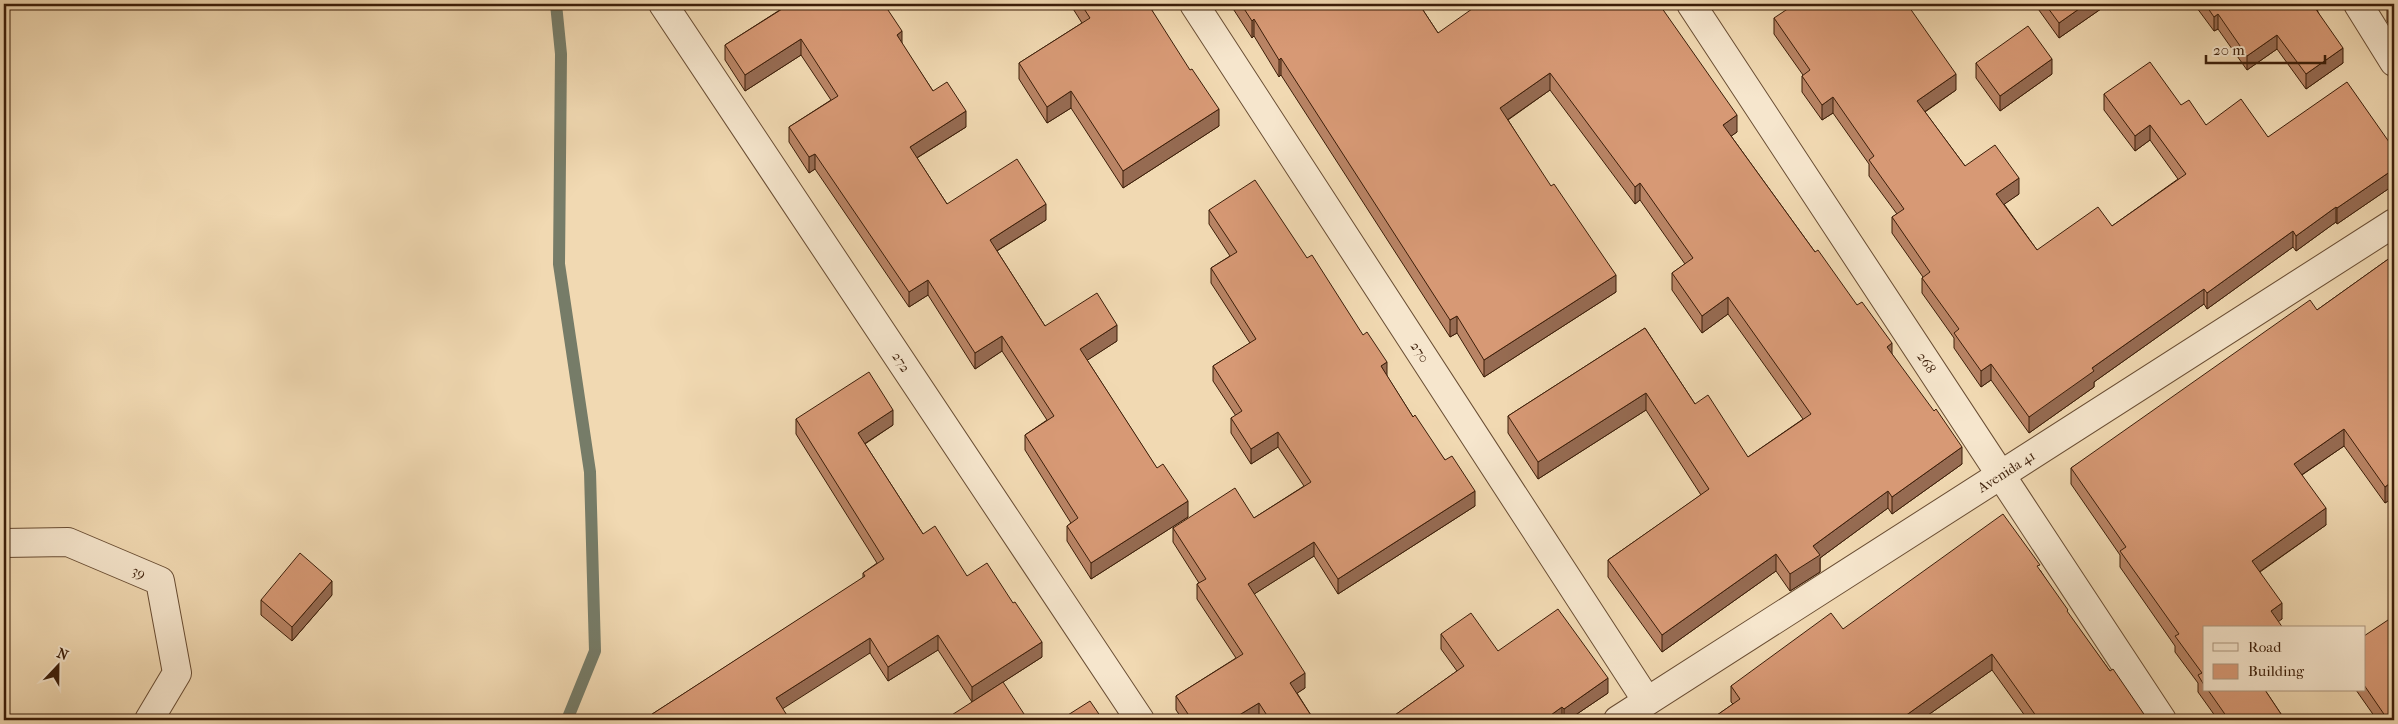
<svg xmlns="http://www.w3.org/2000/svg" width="2398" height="724" viewBox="0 0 2398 724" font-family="'IM FELL French Canon',serif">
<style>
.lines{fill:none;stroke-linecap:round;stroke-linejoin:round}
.stream{stroke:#767c68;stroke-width:12}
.street-casing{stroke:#694d33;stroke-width:30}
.street{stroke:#f6e6cd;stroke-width:28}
.wall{fill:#b98465;stroke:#3c1e09}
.shaded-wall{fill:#966b52;stroke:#3c1e09}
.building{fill:#d79975;stroke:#3c1e09}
.labels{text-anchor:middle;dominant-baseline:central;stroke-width:4;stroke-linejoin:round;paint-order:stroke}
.street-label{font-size:14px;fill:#3c1e09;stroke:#f6e6cd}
</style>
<rect width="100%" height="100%" fill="#f1d9b2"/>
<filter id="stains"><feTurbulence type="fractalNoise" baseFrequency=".004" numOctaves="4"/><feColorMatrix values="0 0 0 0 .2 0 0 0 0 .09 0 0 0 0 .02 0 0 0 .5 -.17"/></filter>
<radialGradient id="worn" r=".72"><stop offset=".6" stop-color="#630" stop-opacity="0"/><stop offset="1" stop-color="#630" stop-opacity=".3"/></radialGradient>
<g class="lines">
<path class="stream" d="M556 4 561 54 559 264 590 472 595 651 567 720"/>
<defs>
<g id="street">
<path id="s1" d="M663 4 1140 720"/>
<path id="s2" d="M1194 4 1647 701"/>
<path id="s3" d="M1691 4 2162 720"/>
<path d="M2358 4 2394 62"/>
<path id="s4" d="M4 543 68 542 160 581 177 673 149 720"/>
<path id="s5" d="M1618 720 2394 223"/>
</g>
</defs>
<use href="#street" class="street-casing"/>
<use href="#street" class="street"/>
</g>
<path class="wall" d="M784 4H884L902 44 933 91 966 127 917 158 947 204 1046 220 997 251 1045 326 1117 341 1087 360 1188 517 1091 579 1067 541V526L1071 523 1025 450V435L1047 420 1002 351 975 369 928 295 909 307 815 169 809 173 789 142V127L831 100 801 55 745 91 725 60V45L786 6Z
M1070 4H1148L1219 126 1123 188 1071 108 1047 123 1019 79V63L1082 23Z
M1230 4H1419L1438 33 1660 4V6L1737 132 1731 136 1815 252 1892 354 1962 464 1892 514 1888 508 1820 558V572L1790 591 1776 571 1662 652 1608 577V560L1701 495 1646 410 1538 479 1508 433V416L1645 328 1695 404 1748 457 1803 419 1728 314 1702 333 1672 290V273L1685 264 1640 200 1635 204 1550 90 1508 120 1616 292 1484 377 1457 333 1450 337 1281 75 1279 77 1254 36 1252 38Z
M2036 4H2108L2059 38 2036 6Z
M2194 4H2316L2318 12 2343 63 2306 89 2277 49 2247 70 2218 29 2214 31Z
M2394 4V33L2387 21V6Z
M1774 18 1956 90 1925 112 1965 166 2019 194 2004 204 2037 250 2112 226 2178 179 2150 140 2135 151 2104 110V94L2181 105 2206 125 2268 137 2394 149V185L2337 224 2336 222 2296 251 2293 247 2207 309 2204 304 2094 382V387L2029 433 1991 380 1981 387 1954 348V338L1922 293V278L1923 277 1892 233V217L1897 214 1869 176V164L1833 113 1822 120 1802 92V76L1803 75 1774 34Z
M1976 63 2052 74 2000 111 1976 78Z
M1209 210 1307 258 1387 376 1413 417 1445 460 1475 506 1338 594 1314 556 1254 594 1305 688 1297 693 1314 720H1260L1259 718 1254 720H1183L1176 710V696L1236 658 1197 599V584L1199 583 1173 542V528L1254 518 1304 486 1278 447 1251 464 1231 433V418L1236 416 1213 381V366L1250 343 1211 283V268L1230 256 1209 224Z
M2394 255V497L2385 503 2344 446 2302 475 2326 525 2260 572 2282 619 2204 628V690H2265L2285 720H2218L2198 692V683L2175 652V646L2120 567V555L2071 484V468L2317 310Z
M796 419 893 425 865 444 923 534 967 576 1042 657 972 702 938 650 888 681 870 653 643 720 863 578V573L877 563 796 434Z
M2040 570 2068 614 2110 671 2148 720H2028L1992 670 1921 720H1710L1733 704 1731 702V686L1843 629Z
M332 595 292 641 261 615V600Z
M1441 634 1498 651 1608 693 1568 720H1388L1457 671 1441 649Z
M2364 636 2394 720H2377L2356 690H2364Z"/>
<path class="shaded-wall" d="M2086 4H2108L2059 38V23Z
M2218 14V29L2214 31V17Z
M1254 19V36L1252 38V21Z
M902 31V46L897 35Z
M2277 35V49L2247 70V56Z
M801 39V55L745 91V75Z
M2343 48V63L2306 89V74Z
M1281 58V75L1279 77V60Z
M2052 59V74L2000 111V96Z
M1550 73V90L1500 125V108Z
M1956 74V90L1917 117V101Z
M1071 91V108L1047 123V107Z
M1833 97V113L1822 120V105Z
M1219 109V126L1123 188V171Z
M966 111V127L910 162V147Z
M1737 115V132L1723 142V125Z
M2150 125V140L2135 151V136Z
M815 154V169L809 173V157Z
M2394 169V185L2337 224V208Z
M2019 178V194L1996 210V194Z
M1640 183V200L1635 204V187Z
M1046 204V220L990 255V240Z
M2336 207V222L2296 251V236Z
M2293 231V247L2207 309V293Z
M1616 275V292L1484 377V360Z
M928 280V295L909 307V292Z
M2204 289V304L2094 382V387L2029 433V417L2092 368Z
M1728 297V314L1702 333V316Z
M1457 316V333L1450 337V320Z
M1117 325V341L1080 365V349Z
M1002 336V351L975 369V353Z
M1892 343V360L1887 347Z
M1387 362V377L1381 366Z
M1991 364V380L1981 387V371Z
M1646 393V410L1538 479V462Z
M893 410V425L858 448V433Z
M2344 429V446L2294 480V464Z
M1278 432V447L1251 464V449Z
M1962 447V464L1892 514V497Z
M2394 480V497L2385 503V487Z
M1475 491V506L1338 594V579Z
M1888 491V508L1820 558V572L1790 591V574L1813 546Z
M1188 501V517L1091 579V563Z
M2326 508V525L2252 577V561Z
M1314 542V556L1248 598V584Z
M1776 554V571L1662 652V635Z
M332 581V595L292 641V627Z
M2282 603V619L2271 627V611Z
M938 635V650L888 681V667Z
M870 638V653L776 713V698Z
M1042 642V657L972 702V687Z
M1992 654V670L1921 720H1905V716Z
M1305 673V688L1290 698V683Z
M1608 678V693L1568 720H1564V709Z
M1259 703V718L1254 720H1231Z
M1562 707V720H1544Z"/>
<path class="building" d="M790 4H884L902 31 897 35 933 91 947 82 966 111 910 147 947 204 1017 159 1046 204 990 240 1045 326 1097 293 1117 325 1080 349 1157 468 1163 464 1188 501 1091 563 1067 526 1078 518 1025 435 1054 416 1002 336 975 353 928 280 909 292 815 154 809 157 789 127 838 96 801 39 745 75 725 45Z
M1081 4H1148L1190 70 1192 69 1219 109 1123 171 1071 91 1047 107 1019 63 1090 18Z
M1241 4H1419L1438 33 1479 4H1659L1737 115 1723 125 1815 252 1818 250 1857 305 1862 302 1892 343 1887 347 1934 411 1936 409 1962 447 1892 497 1888 491 1813 546 1820 555 1790 574 1776 554 1662 635 1608 560 1709 489 1646 393 1538 462 1508 416 1645 328 1695 404 1708 395 1748 457 1811 414 1728 297 1702 316 1672 273 1693 258 1640 183 1635 187 1550 73 1500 108 1551 186 1554 184 1616 275 1484 360 1457 316 1450 320 1281 58 1279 60 1254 19 1252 21Z
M1795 4H1907L1956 74 1917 101 1965 166 1995 145 2019 178 1996 194 2037 250 2098 207 2112 226 2186 174 2150 125 2135 136 2104 94 2150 62 2181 105 2189 100 2206 125 2241 99 2268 137 2347 82 2394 149V169L2337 208 2336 207 2296 236 2293 231 2207 293 2204 289 2092 368 2094 371 2029 417 1991 364 1981 371 1954 333 1959 329 1922 278 1930 272 1892 217 1904 209 1869 160 1874 156 1833 97 1822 105 1802 76 1810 70 1774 18Z
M2045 4H2086L2059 23Z
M2205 4H2316L2318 6 2315 8 2343 48 2306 74 2277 35 2247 56 2218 14 2214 17Z
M2391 4H2394V18L2387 6Z
M2028 26 2052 59 2000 96 1976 63Z
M1255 180 1307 258 1312 255 1363 335 1367 332 1387 362 1381 366 1413 417 1415 415 1445 460 1452 456 1475 491 1338 579 1314 542 1248 584 1305 673 1290 683 1314 720H1270L1259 703 1231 720H1192L1176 696 1243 654 1197 584 1206 579 1173 528 1235 488 1254 518 1311 482 1278 432 1251 449 1231 418 1242 411 1213 366 1256 339 1211 268 1237 252 1209 210Z
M2394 255V480L2385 487 2344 429 2294 464 2326 508 2252 561 2282 603 2271 611 2283 628H2204V685L2198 675 2202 673 2175 636 2179 634 2120 551 2126 547 2071 468 2310 300 2317 310Z
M869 372 893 410 858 433 923 534 935 526 967 576 987 563 1013 603 1015 602 1042 642 972 687 938 635 888 667 870 638 776 698 790 720H643L865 576 863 573 884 559 796 419Z
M2003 514 2040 565 2037 566 2068 610 2067 611 2110 671 2113 669 2148 720H2038H2039L1992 654 1905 716 1908 720H1710L1740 699 1731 686 1831 613 1843 629Z
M300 553 332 581 292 627 261 600Z
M1558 609 1608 678 1564 709 1562 707 1544 720H1388L1464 666 1441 634 1471 613 1498 651Z
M2394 616V720H2388L2364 685V636Z
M1003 682 1028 720H944Z
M2208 690H2265L2285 720H2229Z
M1090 701 1103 720H1060Z"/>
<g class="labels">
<g class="street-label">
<text stroke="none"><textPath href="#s2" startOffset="415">270</textPath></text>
<text stroke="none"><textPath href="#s1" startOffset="430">272</textPath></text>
<text stroke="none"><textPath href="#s3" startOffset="429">268</textPath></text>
<text stroke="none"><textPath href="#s5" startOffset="461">Avenida 41</textPath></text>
<text stroke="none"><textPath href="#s4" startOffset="141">39</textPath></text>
</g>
</g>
<rect width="2398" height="724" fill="none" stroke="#f1d9b2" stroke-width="20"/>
<rect x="5" y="5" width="2388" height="714" fill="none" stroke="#3c1e09" stroke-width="2.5"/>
<rect x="10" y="10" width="2378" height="704" fill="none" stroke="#3c1e09"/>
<rect x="2203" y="626" width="162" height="65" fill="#f6e6cd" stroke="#ac967f"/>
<rect x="2213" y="643" width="25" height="8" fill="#f6e6cd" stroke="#ac967f"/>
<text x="2248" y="652" font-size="15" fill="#3c1e09">Road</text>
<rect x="2213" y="664" width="25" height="15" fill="#d79975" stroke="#ac967f"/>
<text x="2248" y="676" font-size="15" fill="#3c1e09">Building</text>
<g transform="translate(58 666) rotate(22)" stroke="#f6e6cd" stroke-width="4" paint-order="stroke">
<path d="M0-4L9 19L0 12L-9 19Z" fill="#3c1e09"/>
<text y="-8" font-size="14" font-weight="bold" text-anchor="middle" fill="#3c1e09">N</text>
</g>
<path d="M2206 55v8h119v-8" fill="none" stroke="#3c1e09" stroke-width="2.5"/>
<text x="2213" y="55" font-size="15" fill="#3c1e09" stroke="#f6e6cd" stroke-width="4" paint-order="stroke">20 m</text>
<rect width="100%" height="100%" filter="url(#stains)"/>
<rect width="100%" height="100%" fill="url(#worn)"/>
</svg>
